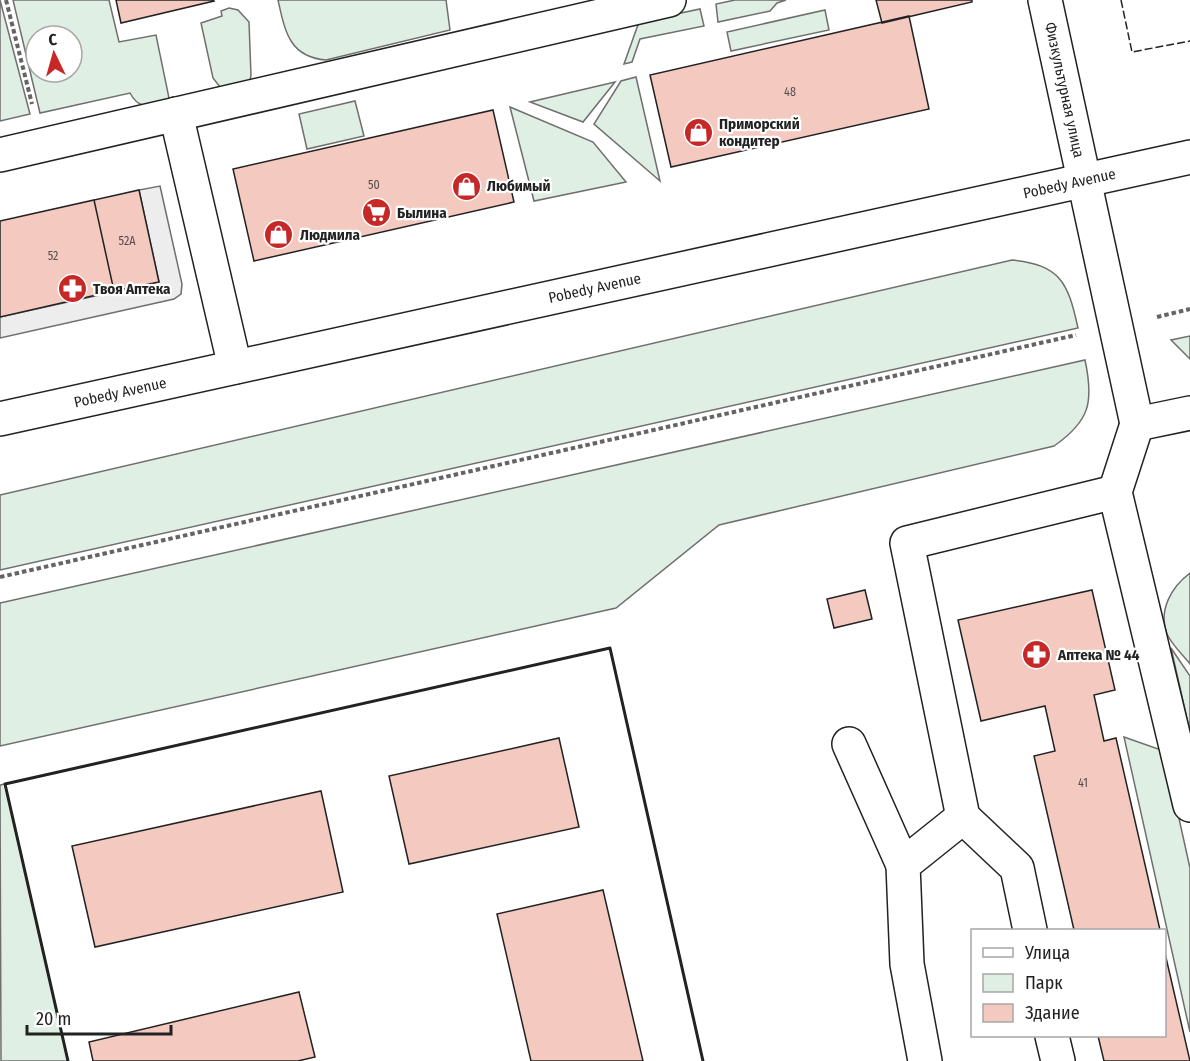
<svg xmlns="http://www.w3.org/2000/svg" width="1190" height="1061" viewBox="0 0 1190 1061" font-family="'Fira Sans Condensed',sans-serif">
<style>
.green{fill:#e0efe3;stroke:#6f6f6f;stroke-width:1.5;fill-rule:evenodd}
.parking{fill:#ededed;stroke:#6f6f6f;stroke-width:1.5}
.building{fill:#f3c9c0;stroke:#222;stroke-width:1.5}
.lines{fill:none;stroke-linecap:round;stroke-linejoin:round}
.minor-casing{stroke:#222;stroke-width:36}
.major-casing{stroke:#222;stroke-width:36}
.path{stroke:#646464;stroke-width:4;stroke-dasharray:4.5 3;stroke-linecap:butt}
.minor{stroke:#fff;stroke-width:33}
.major{stroke:#fff;stroke-width:33}
.fence{stroke:#222;stroke-width:1.5;stroke-dasharray:8 3;stroke-linecap:butt}
.wall{stroke:#222;stroke-width:3}
.labels{text-anchor:middle;dominant-baseline:central;stroke-width:4.5;stroke-linejoin:round;paint-order:stroke}
.number-label{font-size:12px;fill:#564c4a}
.street-label{font-size:15px;fill:#222;stroke:#fff}
.poi-label{font-size:15px;font-weight:bold;fill:#222;stroke:#fff;text-anchor:start}
</style>
<rect width="100%" height="100%" fill="#fff"/>
<path class="green" d="M0 0 30 114 0 121Z
M13 0H109L119 42 156 35 169 98 166 102C149 106 139 110 130 93L40 113ZM36 36H72V72H36Z
M278 0H446L450 30 326 60C289 57 285 31 278 0Z
M735 0H786L777 3 770 11 718 22 716 4Z
M229 8 238 10 249 22 251 76 249 83 223 91 213 78 201 23 222 16 221 11Z
M700 9 704 26 640 39 632 62 624 64 639 22Z
M825 10 829 30 731 51 727 32Z
M636 77 660 181 594 124 621 81Z
M615 82 583 122 530 102Z
M355 101 364 136 307 149 299 114Z
M510 107 593 142 626 182 534 201Z
M1012 260C1061 265 1068 283 1078 328L0 570V495Z
M1190 336V359L1171 340Z
M1085 360C1094 402 1090 421 1054 446L719 525 616 608 0 746V603Z
M1190 573V664C1183 655 1172 645 1167 634 1158 611 1171 587 1190 573Z
M1171 648 1190 676V732Z
M1124 737 1164 751 1190 868V1032Z
M5 784 68 1061H1L0 785Z"/>
<path class="parking" d="M160 186 182 284 181 294 174 299 0 338V317L159 282 139 190Z"/>
<path class="building" d="M116 0H213L214 1 121 23Z
M876 0H972V2L882 23Z
M909 16 929 109 671 167 650 75Z
M493 110 514 202 254 261 233 169Z
M139 190 159 282 114 291 94 200Z
M94 200 114 291 0 317V221Z
M865 590 872 619 834 628 827 599Z
M1092 590 1115 690 1094 695 1104 741 1116 738 1160 930H1074L1034 756 1055 751 1045 706 981 721 958 620Z
M559 738 579 827 409 864 389 776Z
M321 791 343 892 95 947 72 846Z
M603 890 643 1061H531L497 914Z
M1164 949 1190 1061H1104L1098 1036H1164Z
M299 992 315 1057 298 1061H93L89 1042Z"/>
<g class="lines">
<defs>
<g id="minor">
<path id="s1" d="M1045 0 1137 424 1190 413"/>
<path d="M176 114 235 367"/>
<path d="M0 155 669 0"/>
<path d="M1137 424 1115 492 1190 805"/>
<path d="M849 744 903 865"/>
<path d="M1030 930 1017 868 963 817 907 543 1115 492"/>
<path d="M1052 1036 1058 1061"/>
<path d="M925 1061 907 964 903 865 963 817"/>
</g>
<g id="major">
<path id="s2" d="M0 419 1190 157"/>
</g>
</defs>
<use href="#minor" class="minor-casing"/>
<use href="#major" class="major-casing"/>
<path class="path" d="M6 0 32 104
M1157 317 1190 309
M0 577 1076 335"/>
<use href="#minor" class="minor"/>
<use href="#major" class="major"/>
<path class="fence" d="M1121 0 1132 52 1190 41"/>
<path class="wall" d="M68 1061 5 784 610 648 703 1061"/>
</g>
<defs>
<symbol id="shop-disc" viewBox="-11 -11 22 22"><circle r="9.5" fill="#c62828" stroke="#fff"/><path d="M-5-2.5h2.3a2.7 3.5 0 0 1 5.4 0H5L5.5 6h-11ZM-1.5-2.5h3a1.5 2.3 0 0 0-3 0Z" fill="#fff"/></symbol>
<symbol id="supermarket-disc" viewBox="-11 -11 22 22"><circle r="9.5" fill="#c62828" stroke="#fff"/><path d="M-6-5.5h2.5l.6 2H6L4.5 2H-2.5L-4.4-4H-6ZM-1.5 3.2a1.3 1.3 0 1 0 .1 0ZM3 3.2a1.3 1.3 0 1 0 .1 0Z" fill="#fff"/></symbol>
<symbol id="pharmacy-disc" viewBox="-11 -11 22 22"><circle r="9.5" fill="#c62828" stroke="#fff"/><path d="M-2-6h4v4h4v4h-4v4h-4v-4h-4v-4h4Z" fill="#fff"/></symbol>
</defs>
<g fill-rule="evenodd">
<use href="#shop-disc" x="682" y="116" width="33" height="33"/>
<use href="#shop-disc" x="450" y="170" width="33" height="33"/>
<use href="#supermarket-disc" x="360" y="196" width="33" height="33"/>
<use href="#shop-disc" x="262" y="218" width="33" height="33"/>
<use href="#pharmacy-disc" x="56" y="272" width="33" height="33"/>
<use href="#pharmacy-disc" x="1020" y="638" width="33" height="33"/>
</g>
<g class="labels">
<g class="number-label">
<text x="790" y="92">48</text>
<text x="374" y="185">50</text>
<text x="127" y="241">52А</text>
<text x="53" y="256">52</text>
<text x="1083" y="783">41</text>
</g>
<g class="street-label">
<text stroke="none"><textPath href="#s1" startOffset="92">Физкультурная улица</textPath></text>
<text stroke="none"><textPath href="#s2" startOffset="1095">Pobedy Avenue</textPath></text>
<text stroke="none"><textPath href="#s2" startOffset="609">Pobedy Avenue</textPath></text>
<text stroke="none"><textPath href="#s2" startOffset="123">Pobedy Avenue</textPath></text>
</g>
<g class="poi-label">
<text x="719" y="124">Приморский<tspan x="719" dy="17">кондитер</tspan></text>
<text x="487" y="186">Любимый</text>
<text x="397" y="213">Былина</text>
<text x="300" y="235">Людмила</text>
<text x="93" y="289">Твоя Аптека</text>
<text x="1058" y="655">Аптека № 44</text>
</g>
</g>
<rect x="971" y="929" width="195" height="108" fill="#ffffff" stroke="#a7a7a7" stroke-width="1.5"/>
<rect x="983" y="948" width="30" height="9" fill="#ffffff" stroke="#a7a7a7" stroke-width="1.5"/>
<text x="1025" y="959" font-size="18" fill="#222222">Улица</text>
<rect x="983" y="974" width="30" height="18" fill="#e0efe3" stroke="#a7a7a7" stroke-width="1.5"/>
<text x="1025" y="989" font-size="18" fill="#222222">Парк</text>
<rect x="983" y="1004" width="30" height="18" fill="#f3c9c0" stroke="#a7a7a7" stroke-width="1.5"/>
<text x="1025" y="1019" font-size="18" fill="#222222">Здание</text>
<g transform="translate(54 54) rotate(355)"><circle r="28" fill="#ffffff" stroke="#a7a7a7" stroke-width="1.5"/>
<path d="M0-4.5L10 22L0 15L-10 22Z" fill="#c62828"/>
<text y="-9" font-size="16" font-weight="bold" text-anchor="middle" fill="#222222">С</text>
</g>
<path d="M27 1025v9h144v-9" fill="none" stroke="#222222" stroke-width="3"/>
<text x="36" y="1025" font-size="18" fill="#222222" stroke="#ffffff" stroke-width="4.5" paint-order="stroke">20 m</text>
</svg>
